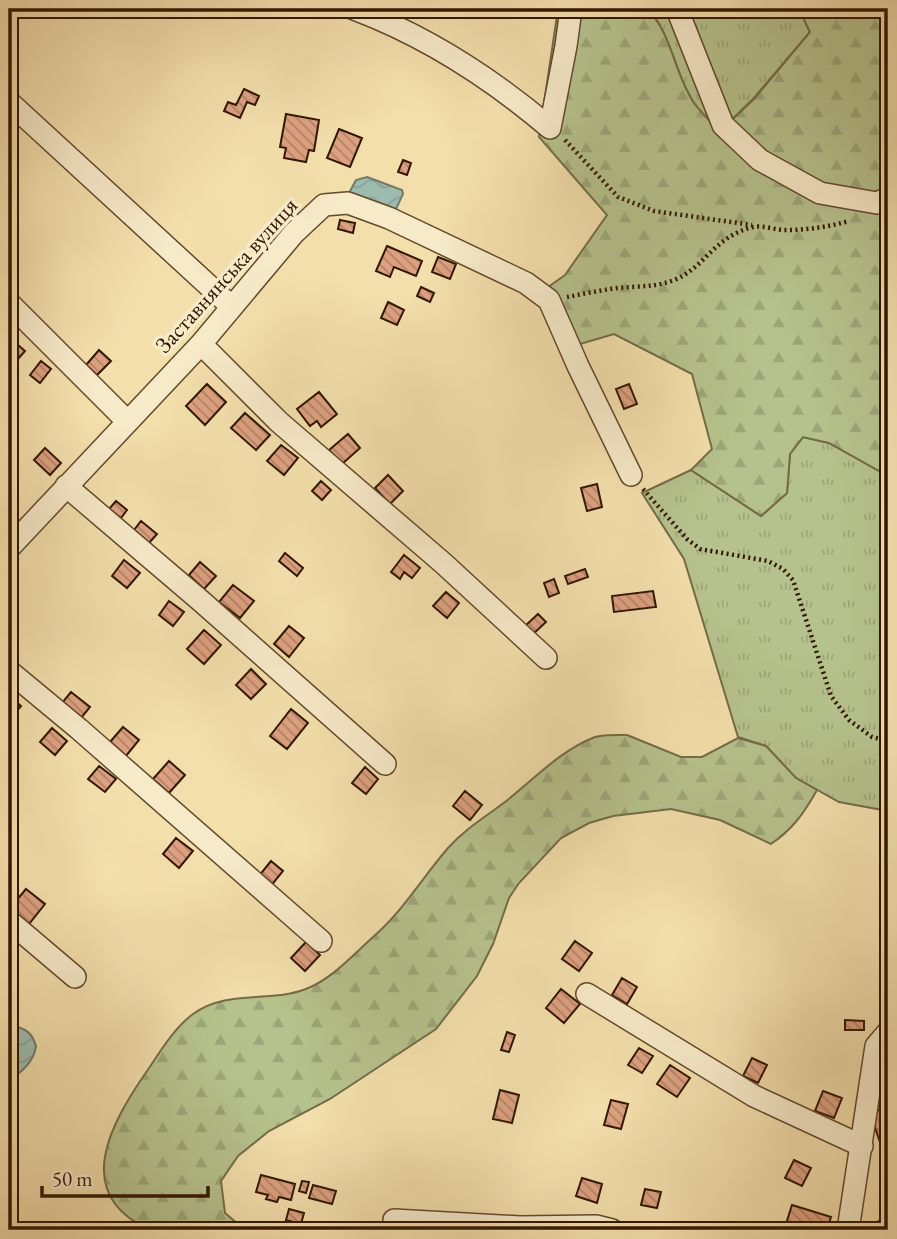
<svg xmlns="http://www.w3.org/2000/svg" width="897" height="1239" viewBox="0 0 897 1239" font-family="'EB Garamond',serif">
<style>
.grass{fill:url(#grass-tufts);stroke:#746c47;stroke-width:2}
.forest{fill:url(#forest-firs);stroke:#746c47;stroke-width:2}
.water{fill:url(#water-waves);stroke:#737a6a;stroke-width:2}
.building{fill:url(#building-back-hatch);stroke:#331701;stroke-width:2}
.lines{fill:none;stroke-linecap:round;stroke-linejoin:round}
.minor-casing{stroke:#63492c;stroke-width:24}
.path{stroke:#331701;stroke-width:4.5;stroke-dasharray:2 3.5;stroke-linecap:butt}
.minor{stroke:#f7eac9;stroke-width:21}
.labels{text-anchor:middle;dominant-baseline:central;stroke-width:7;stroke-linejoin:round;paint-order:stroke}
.street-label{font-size:23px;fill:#331701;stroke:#f7eac9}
</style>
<defs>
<pattern id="grass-tufts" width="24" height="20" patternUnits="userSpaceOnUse" patternTransform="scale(1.75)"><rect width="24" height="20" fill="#b6c28d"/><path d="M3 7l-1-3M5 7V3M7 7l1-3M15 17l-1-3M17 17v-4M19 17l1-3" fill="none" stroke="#9da678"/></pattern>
<pattern id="forest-firs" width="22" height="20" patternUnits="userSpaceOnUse" patternTransform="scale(1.75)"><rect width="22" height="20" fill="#b6c28d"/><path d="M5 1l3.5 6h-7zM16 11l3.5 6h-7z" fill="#9da678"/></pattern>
<pattern id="water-waves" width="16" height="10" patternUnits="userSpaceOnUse" patternTransform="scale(1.75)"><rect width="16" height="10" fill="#9dbcb0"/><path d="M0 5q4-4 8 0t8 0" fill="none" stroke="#88a196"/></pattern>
<pattern id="building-back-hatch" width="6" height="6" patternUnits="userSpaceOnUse" patternTransform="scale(1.75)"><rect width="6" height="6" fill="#dda181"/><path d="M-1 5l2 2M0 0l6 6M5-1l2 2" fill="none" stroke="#b48267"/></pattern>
</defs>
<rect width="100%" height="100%" fill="#f3dfac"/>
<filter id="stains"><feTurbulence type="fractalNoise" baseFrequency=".00286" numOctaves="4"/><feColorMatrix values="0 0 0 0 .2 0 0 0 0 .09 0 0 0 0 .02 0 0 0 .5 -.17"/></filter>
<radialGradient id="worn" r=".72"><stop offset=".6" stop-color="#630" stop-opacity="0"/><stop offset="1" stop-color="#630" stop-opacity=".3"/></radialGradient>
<path class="grass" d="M648 9H799L810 32 753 99 720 131C711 122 701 113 694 103 674 73 673 37 648 9Z
M803 437 829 443 888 476V811L839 802 796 778 766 746 738 737 684 559 642 493 691 470 761 516 787 493 790 454Z"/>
<path class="forest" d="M558 9H648C673 37 674 73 694 103 701 113 711 122 720 131L754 99 810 32 799 9H888V476L829 443 803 437 790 454 787 493 761 516 691 470 712 449 692 374 614 334 563 349 537 295 565 275 607 215 539 137Z
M627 735 681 757H702L738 738 766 746 796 778 817 790C804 813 793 829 771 844L720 820 671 809 613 816 589 823 561 838 519 883 509 898 493 944 477 976 436 1029 330 1099 269 1131 238 1156 221 1181 225 1213 238 1224 322 1230H150C70 1194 111 1123 147 1071 160 1052 174 1028 193 1014 227 989 270 1003 306 989 332 979 353 955 373 937 403 911 422 878 448 848 465 829 485 817 505 802 534 779 561 750 595 737 605 734 617 735 627 735Z"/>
<path class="water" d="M367 177 402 190 403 194 396 209 352 197 349 193 356 180Z
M12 1026C26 1028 32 1033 36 1046 34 1061 22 1073 9 1079V1027Z"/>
<path class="building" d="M244 89 259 96 255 105 247 102 240 118 224 111 228 102 236 105Z
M286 114 319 120 314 151 309 150 306 162 284 158 286 148 280 147Z
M339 129 362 138 350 167 327 158Z
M403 160 411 163 407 175 398 172Z
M340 220 355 223 353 233 338 229Z
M387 246 422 261 416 276 394 267 390 277 376 271Z
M438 257 456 264 450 279 432 272Z
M421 287 434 293 430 302 417 296Z
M388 302 404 310 397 325 381 318Z
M10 338 25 351 9 369V340Z
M99 350 111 361 97 375 86 365Z
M41 361 51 369 40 383 30 375Z
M207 384 226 402 205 425 186 406Z
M629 384 637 404 624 409 616 389Z
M319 392 337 414 321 427 317 421 310 426 297 409Z
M245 413 270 435 256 450 231 428Z
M348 434 360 448 342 464 329 450Z
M281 445 298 458 284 475 267 461Z
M45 448 61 463 50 475 34 460Z
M388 475 403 491 390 504 375 488Z
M321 481 331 490 322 500 312 491Z
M597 484 602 507 587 511 581 488Z
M116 501 127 510 121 518 109 509Z
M141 521 157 534 149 543 134 530Z
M285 553 303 568 297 576 279 561Z
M404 555 420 568 412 578 404 572 400 579 391 572Z
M124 560 140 573 127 588 112 576Z
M200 562 216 576 204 589 189 575Z
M585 569 588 577 568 584 565 576Z
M554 579 559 593 549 597 544 583Z
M233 585 254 601 240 618 219 602Z
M653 591 656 607 614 612 612 596Z
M446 592 459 603 447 618 433 606Z
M169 601 184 612 173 626 159 615Z
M538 614 546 622 532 635 524 627Z
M289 626 304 638 289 657 274 644Z
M204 630 221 645 204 664 187 649Z
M251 669 266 684 251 699 236 685Z
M71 692 90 707 81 718 62 703Z
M12 698 21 706 9 720V701Z
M291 709 308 723 287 749 270 736Z
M123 727 139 740 126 756 110 742Z
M52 728 67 741 55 755 40 742Z
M169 761 185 775 169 793 153 779Z
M99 766 116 779 105 792 88 779Z
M365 767 378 779 366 794 352 783Z
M465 791 482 805 470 820 453 806Z
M176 838 193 851 179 868 163 854Z
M271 861 283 871 270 887 258 877Z
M9 884 18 891 9 902Z
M26 889 45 904 29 924 10 908Z
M575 941 592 953 579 971 562 959Z
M306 942 320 955 305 971 291 958Z
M622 978 637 987 627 1004 612 995Z
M561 989 580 1004 564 1023 546 1008Z
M845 1020 864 1021V1030H845Z
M507 1032 515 1035 509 1052 501 1050Z
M639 1048 653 1056 642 1073 628 1065Z
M752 1058 767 1065 758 1083 743 1076Z
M670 1065 690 1078 677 1097 657 1084Z
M500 1090 519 1095 512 1123 493 1119Z
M823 1091 842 1098 834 1118 815 1111Z
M611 1100 628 1104 621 1129 604 1125Z
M888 1107V1149L883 1151 870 1113Z
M794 1160 811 1168 802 1186 785 1178Z
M261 1175 295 1184 291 1200 279 1197 277 1202 266 1199 268 1195 256 1192Z
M582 1178 602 1184 597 1203 576 1196Z
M302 1181 309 1182 306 1193 299 1191Z
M313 1185 336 1191 332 1204 309 1198Z
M645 1189 661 1192 657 1208 641 1205Z
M792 1205 831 1217 827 1230H784Z
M289 1209 304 1213 301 1224 286 1220Z"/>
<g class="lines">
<defs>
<path id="minor" d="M354 9C426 36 491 78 550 128L566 46 571 9
M677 9 723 125 760 160 820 193 877 203 888 198
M9 102 232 307
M9 303 127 421
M201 344 279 422 443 563 546 658
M66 486 201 601 385 764
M9 548 201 344 294 233 324 205 348 203 389 218 526 283 549 300 578 366 631 475
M9 671 79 729 321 941
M9 921 75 977
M587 994 754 1096 862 1146
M394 1220 520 1227 596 1226 612 1230
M848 1230 876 1046 888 1032
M885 1230 888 1229"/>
</defs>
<use href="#minor" class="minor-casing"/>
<path class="path" d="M565 140 618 197 654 211 752 225
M567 297C588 293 610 288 631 287 646 286 659 286 674 280 705 268 713 237 753 227 763 225 775 230 785 230 807 230 828 227 849 221
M643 489 687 539 700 549 768 561 783 569 793 580 831 696 849 720 872 737 888 741"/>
<use href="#minor" class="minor"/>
</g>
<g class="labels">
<g class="street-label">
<text transform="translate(226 275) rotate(-48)">Заставнянська вулиця</text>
</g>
</g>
<rect width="897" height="1239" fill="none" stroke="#f3dfac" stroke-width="35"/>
<rect x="10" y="10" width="876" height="1218" fill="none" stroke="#331701" stroke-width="3.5"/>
<rect x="18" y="18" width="862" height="1204" fill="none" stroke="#331701" stroke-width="2"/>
<path d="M42 1186v10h166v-10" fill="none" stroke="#331701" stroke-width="3.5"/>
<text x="52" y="1186" font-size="21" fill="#331701" stroke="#f7eac9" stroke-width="5" paint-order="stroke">50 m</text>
<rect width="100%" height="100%" filter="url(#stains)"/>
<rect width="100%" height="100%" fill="url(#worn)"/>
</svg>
